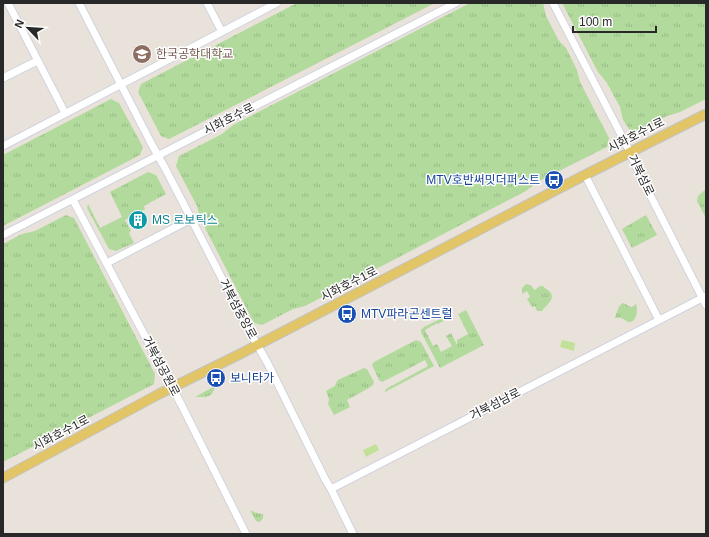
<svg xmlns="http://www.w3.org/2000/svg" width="709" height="537" viewBox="0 0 709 537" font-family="Arial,'Noto Sans KR',sans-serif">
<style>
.grass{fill:url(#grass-tufts)}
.pitch{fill:#c2e198}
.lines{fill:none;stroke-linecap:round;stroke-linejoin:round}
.minor-casing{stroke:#d0d3df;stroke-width:9}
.major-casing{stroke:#c3c3c3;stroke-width:11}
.minor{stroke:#fff;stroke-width:7}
.major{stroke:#e2c567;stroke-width:9}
.labels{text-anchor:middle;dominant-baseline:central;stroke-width:3;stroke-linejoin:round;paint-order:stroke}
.education-label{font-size:12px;fill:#785e54;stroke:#fff;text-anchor:start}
.street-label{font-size:12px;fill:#282828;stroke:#fff}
.transit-label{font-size:12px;fill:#164399;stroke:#fff;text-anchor:start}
.culture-label{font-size:12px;fill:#0d838f;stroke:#fff;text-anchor:start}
</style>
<defs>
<pattern id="grass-tufts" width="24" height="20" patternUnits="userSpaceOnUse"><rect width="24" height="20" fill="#b1da9c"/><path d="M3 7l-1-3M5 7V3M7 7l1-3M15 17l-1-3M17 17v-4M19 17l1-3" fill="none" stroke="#98bb86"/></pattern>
</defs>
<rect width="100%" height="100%" fill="#e9e2da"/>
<path class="grass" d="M297 3H435L169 139 161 136 138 92 141 84Z
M470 3H543L546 16 559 41 566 48 577 70 580 82 609 138 607 147 539 181 526 191 305 306 293 309 262 325 254 323 200 218 197 206 176 166 179 156 222 134 233 125Z
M562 3H706V99L680 112 667 116 636 132 629 129 623 120 620 107 607 83 598 72Z
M111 99 119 103 143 147 140 155 3 226V155Z
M148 172 156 175 166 194 144 206 145 209 125 220 131 231 129 233 134 243 116 251 109 249 87 208 88 204 100 228 122 217 110 192Z
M706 189V218L697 201 698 196Z
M66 215 74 218 155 374 154 384 3 462V244L22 234 35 231Z
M646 215 657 235 632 248 622 229Z
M526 284 530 285 535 290 540 286H543C545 289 549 290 551 293 555 300 545 306 542 311H537L535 306 532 307 527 299 530 297 527 291 522 294V288Z
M623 303C627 304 628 307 632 307L636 304C638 309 637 320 631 322 627 323 625 319 621 318 619 317 617 318 615 318 617 313 618 305 623 303Z
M466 310 484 345 440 368 421 332V330L424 327 448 315 451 317 438 324 437 323 425 330 433 346 437 344 441 352 452 346 446 336 451 333 457 345V340L468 334 458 314Z
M416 340 421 342 434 366 385 392V391L386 389 428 366 425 360 402 372 382 382 379 380 372 365 374 362Z
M364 368 367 369 374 382 373 385 369 388 347 400 350 407 334 415 328 404 329 399 326 391 335 386 336 383 338 380Z
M215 386 214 390 211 395 205 397H195Z
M250 510 256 513 263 514C264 517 262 521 259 522L256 521Z"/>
<path class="pitch" d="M562 340 575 343 574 351 560 347Z
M376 444 379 450 366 457 363 450Z"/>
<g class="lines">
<defs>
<path id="minor" d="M8 3 65 113
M79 3 151 143 165 168 248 329 267 362 325 479 331 489 353 534
M207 3 222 32
M553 3 630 152 639 173 706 305
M3 78 37 61
M3 146 277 3
M585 175 659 320
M73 200 165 374 181 404 246 534
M3 235 456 3
M107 263 191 219
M331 489 706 296"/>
<path id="major" d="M3 478 159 394 240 354 585 175 706 114"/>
</defs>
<use href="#minor" class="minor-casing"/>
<use href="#major" class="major-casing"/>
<use href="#minor" class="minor"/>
<use href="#major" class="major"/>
</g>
<defs>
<symbol id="university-disc" viewBox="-11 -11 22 22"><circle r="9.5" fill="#8d6e63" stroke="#fff"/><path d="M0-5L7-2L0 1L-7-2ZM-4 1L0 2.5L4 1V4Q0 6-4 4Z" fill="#fff"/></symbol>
<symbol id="bus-disc" viewBox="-11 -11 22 22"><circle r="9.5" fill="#1a4fb4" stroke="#fff"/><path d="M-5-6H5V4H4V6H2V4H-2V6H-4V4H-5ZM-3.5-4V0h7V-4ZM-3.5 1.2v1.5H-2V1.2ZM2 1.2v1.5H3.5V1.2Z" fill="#fff"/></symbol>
<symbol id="building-disc" viewBox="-11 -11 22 22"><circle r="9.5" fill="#0f9aa8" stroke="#fff"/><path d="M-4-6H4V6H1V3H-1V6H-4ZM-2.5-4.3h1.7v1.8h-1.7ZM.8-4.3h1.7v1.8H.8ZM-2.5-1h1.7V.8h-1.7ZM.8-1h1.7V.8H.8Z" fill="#fff"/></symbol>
</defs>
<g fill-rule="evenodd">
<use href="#university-disc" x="131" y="43" width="22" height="22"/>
<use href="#bus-disc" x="543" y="169" width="22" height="22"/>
<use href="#building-disc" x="127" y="209" width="22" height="22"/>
<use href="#bus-disc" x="336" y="303" width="22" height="22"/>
<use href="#bus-disc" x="205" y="367" width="22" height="22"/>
</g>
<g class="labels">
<g class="education-label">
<text x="156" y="54">한국공학대학교</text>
</g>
<g class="street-label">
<text transform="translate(229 119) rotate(-27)">시화호수로</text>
<text transform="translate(636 135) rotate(-27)">시화호수1로</text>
<text transform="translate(641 175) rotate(64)">거북섬로</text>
<text transform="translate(349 284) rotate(-27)">시화호수1로</text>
<text transform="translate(238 309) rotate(62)">거북섬중앙로</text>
<text transform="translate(161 366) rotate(62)">거북섬공원로</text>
<text transform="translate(495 404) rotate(-27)">거북섬남로</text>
<text transform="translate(61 433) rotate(-28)">시화호수1로</text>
</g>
<g class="transit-label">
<text x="540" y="180" text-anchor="end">MTV호반써밋더퍼스트</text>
<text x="361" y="314">MTV파라곤센트럴</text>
<text x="230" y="378">보니타가</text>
</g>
<g class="culture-label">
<text x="152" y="220">MS 로보틱스</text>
</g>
</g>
<rect width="709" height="537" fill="none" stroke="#282828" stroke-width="8"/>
<g transform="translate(28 28) rotate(295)" stroke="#ffffff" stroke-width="3" paint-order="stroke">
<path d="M0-3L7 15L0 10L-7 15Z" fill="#282828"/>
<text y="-6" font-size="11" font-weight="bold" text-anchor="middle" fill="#282828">N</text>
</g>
<path d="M573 26v6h83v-6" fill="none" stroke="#282828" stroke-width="2"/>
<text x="579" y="26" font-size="12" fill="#282828" stroke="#ffffff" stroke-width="3" paint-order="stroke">100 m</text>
</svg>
